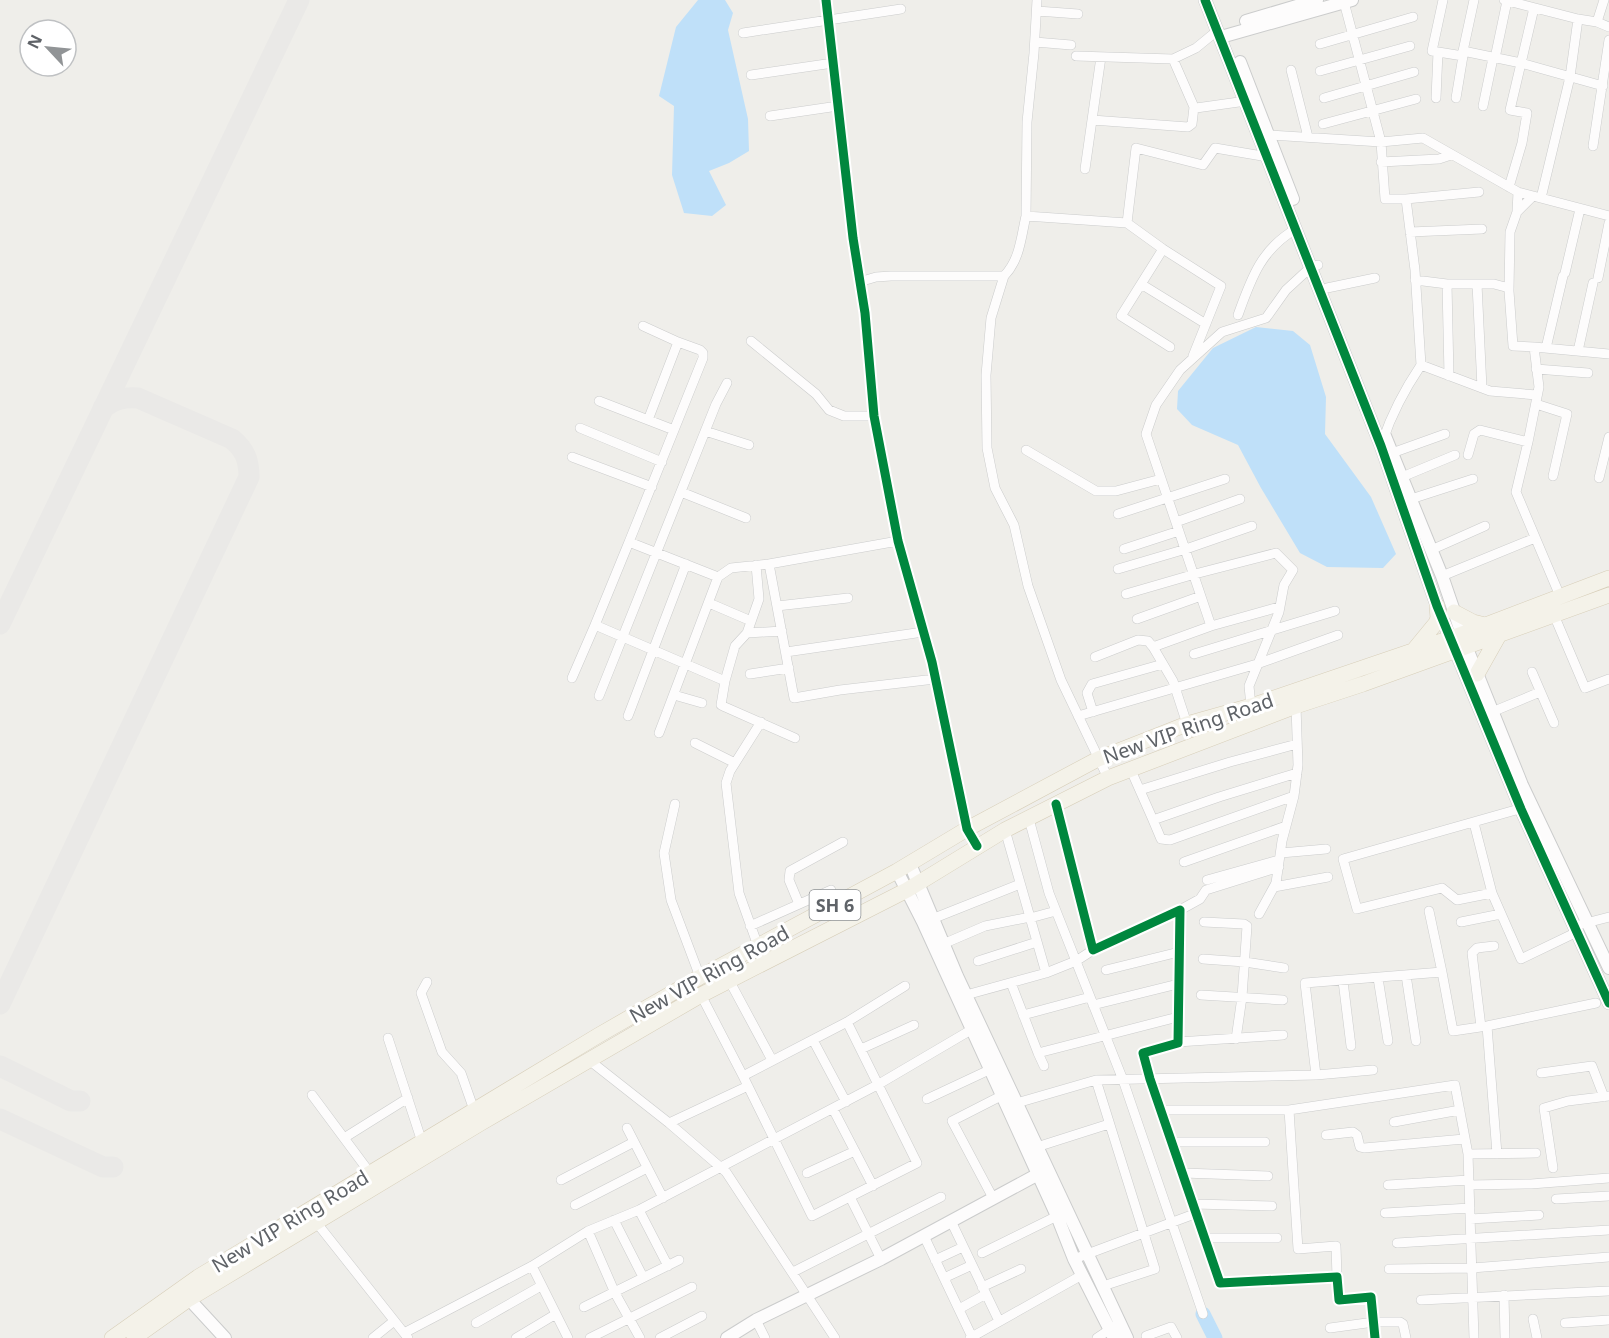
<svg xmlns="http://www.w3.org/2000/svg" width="1609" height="1338" viewBox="0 0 1609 1338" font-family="'Noto Sans',sans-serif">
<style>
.water{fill:#bfe0f9}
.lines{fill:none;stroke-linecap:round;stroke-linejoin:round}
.river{stroke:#bfe0f9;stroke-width:15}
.taxiway{stroke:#eae9e7;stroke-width:21}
.minor-casing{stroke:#cbcccc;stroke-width:10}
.tertiary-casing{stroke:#cbcccc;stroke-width:14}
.primary-casing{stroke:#d7ceb8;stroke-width:16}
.minor{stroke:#fdfcfc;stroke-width:9}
.tertiary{stroke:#fdfcfc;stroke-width:12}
.primary{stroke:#f4f2e9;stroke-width:15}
.cycleway-casing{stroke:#fff;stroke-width:13}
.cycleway{stroke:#00873e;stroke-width:9}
.labels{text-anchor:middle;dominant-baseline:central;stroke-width:6;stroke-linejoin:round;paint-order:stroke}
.shield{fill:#fff;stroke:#8f9295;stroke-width:1.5}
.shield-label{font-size:18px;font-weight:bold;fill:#5f6368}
.street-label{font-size:20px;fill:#5f6368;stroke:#fff}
</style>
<rect width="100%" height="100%" fill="#efeeea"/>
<path class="water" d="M698 0H725L733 13 728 30 748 119 749 151 729 163 709 171 726 205 712 216 684 213 672 175 674 106 659 96 676 27Z
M1256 327 1293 331 1310 345 1326 397 1325 434 1371 497 1396 554 1383 568 1327 567 1300 553 1261 488 1238 445 1192 425 1177 409 1178 391 1213 348Z"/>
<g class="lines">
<path class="river" d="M1203 1314 1215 1338"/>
<path class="taxiway" d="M0 624 299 0
M0 1004 249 477C249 460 245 450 232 439L138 398C123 397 116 399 103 408
M0 1066 71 1101H80
M0 1119 103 1167H113"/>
<defs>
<path id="minor" d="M826 0 853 238 865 313 874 416 898 541 932 662 967 829 977 846
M1037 0 1034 53 1027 122 1026 216 1127 223
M1443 0 1432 51 1463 56V51
M1474 0 1463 51 1521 63 1603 86
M1504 0 1578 19 1597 22 1609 27
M1344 2 1381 142 1423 138 1518 192 1517 212
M1037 11 1078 14
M1597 22 1604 0
M743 33 901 9
M1035 42 1071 45
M1320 44 1413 17
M1076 56 1173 59 1196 48 1218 30
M1495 58 1507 1
M1173 59 1194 107 1196 108 1246 101
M1291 70 1308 137
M1320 71 1410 46
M751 75 833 63
M1324 98 1414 72
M1436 98 1438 52
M1456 98 1463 56
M1483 106 1493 58
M770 116 838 106
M1092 120 1188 127 1192 124 1194 107
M1323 124 1416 99
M1269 135 1381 142 1385 199H1406L1415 270 1421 365 1490 391 1537 395
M1593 146 1609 40
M1381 162 1439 159 1451 155
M1085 169 1101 57
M1509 187 1522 143 1527 113 1510 110 1534 8
M1518 192 1609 216
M1532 197 1517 212 1510 232 1509 291 1513 346 1534 347 1539 387 1528 442 1516 492 1560 596
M1541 198 1570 77 1578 19
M1406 199 1479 192
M1410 232 1482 229
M1163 249 1121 316 1170 347
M1565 273 1580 209
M1004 276C1020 260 1021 237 1026 216
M1598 278 1609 223
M1415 280 1447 284 1449 376
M859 282 876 277 891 276H1004L991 318 986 375 987 448 995 488 1014 525 1028 586 1061 680 1108 778
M1141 284 1206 324
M1447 284H1477L1482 388
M1477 284H1494L1509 288
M1327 288 1375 278
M1238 315C1251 279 1261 249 1296 229
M643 326 678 342 648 420
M751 341 816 394 829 410 844 416H874
M678 342 700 350 703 353V358L629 542 718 577 731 568 769 564 794 698 840 690 935 679
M1534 347 1609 354
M1546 348 1563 276
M1578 351 1593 283
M1193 356 1221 286 1163 249 1127 223 1136 148 1203 165 1215 148 1268 157
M1536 369 1588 373
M599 401 674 430
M1536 404 1567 414 1553 476
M580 428 662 462
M705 431 749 445
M1383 440C1392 413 1405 389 1421 365
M1026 450 1096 491H1116L1161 479
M1392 453 1445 434
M1468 455 1474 434 1480 430 1528 442
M572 457 652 487
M1402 477 1455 455
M1599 478 1609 437
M681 492 746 518
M1411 499 1473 479
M1118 514 1225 479
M1176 522 1240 499
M629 542 595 625 725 681 735 646 747 633 759 599 756 565
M1124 549 1179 531
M1431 550 1485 526
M769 564 898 541
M1118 569 1186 549 1252 526
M1442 576 1535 538
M1126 594 1195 574 1276 553 1293 570 1284 585 1279 612 1249 686 1251 706
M709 603 751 621
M777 606 848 598
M1279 607 1211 626 1146 434 1156 405 1180 370 1222 332 1266 318 1286 290 1311 267 1318 265
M1554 615 1585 688 1609 679
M1137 619 1201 596
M747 633 782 631
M786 652 923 632
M1194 654 1335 611
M1095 657 1138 640 1148 641 1153 647
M1532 672 1554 723
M750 674 789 668
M572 678 595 625
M725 681 721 705 725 707 795 738
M674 695 702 703
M599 696 716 404 727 383
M1093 712 1087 693 1092 684 1163 664
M1492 712 1540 692
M628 716 686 564
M1078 716 1257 664 1338 635
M1187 724 1173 681 1153 647 1211 626
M659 733 718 577
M695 743 735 763
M1130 768 1153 820 1219 797 1297 773
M1140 790 1230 762 1297 744
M675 804 664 853 671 900 700 977
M1056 804 1093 950 1180 910 1178 1043 1143 1053 1150 1079 1220 1283 1337 1277 1339 1300 1371 1297 1375 1338
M1029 819 1049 893 1123 1080 1203 1314
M1153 820 1161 839 1170 840 1294 796
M1474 823 1492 893 1521 959 1577 932
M1005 830 1046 973 1076 961 1093 950
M1281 853 1326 849
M1184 862 1286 826
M1207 880 1279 860
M1274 887 1328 877
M1492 893 1457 900 1442 888 1357 909 1343 859 1526 807
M799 904 789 880 790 871 843 842
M1180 910 1200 899 1206 890 1279 867
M1429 911 1442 972
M1259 914 1276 883 1282 841 1294 796 1298 765 1296 706
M1030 918 1056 911
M932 919 1020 884
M1204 922 1244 924 1247 926 1242 997 1236 1039
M1461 922 1501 914
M1582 924 1609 917
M750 926 831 890
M943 944 985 926 1030 917
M758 946 739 893 726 783 730 771 761 722
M1203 959 1245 962 1284 968
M978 961 1037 942
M1106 970 1179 952
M1406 975 1416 1041
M1378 978 1388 1041
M729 980 772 1060
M1343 981 1351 1046
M427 982 421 993 442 1052 461 1073 474 1110
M1011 983 1038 1053 1178 1017
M701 995 743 1076 812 1216 917 1163 847 1022
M966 995 1046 973
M1201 995 1283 1000
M1093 1005 1178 984
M1023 1015 1090 997
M1487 1026 1497 1154
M1481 1027 1472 953 1477 948 1494 946
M388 1038 422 1142
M813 1040 846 1102
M1178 1042 1283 1035
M861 1049 914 1025
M1038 1053 1044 1066
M589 1060 669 1123 726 1172 835 1338
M1541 1073 1592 1066 1604 1097
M1316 1075 1305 983 1442 972 1453 1031 1487 1026 1596 1003
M743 1076 847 1022 905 986
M1096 1080 1155 1269 1103 1286
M312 1095 370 1173
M927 1099 989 1070
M1017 1103 1096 1080 1316 1075 1373 1070
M833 1109 873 1186
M1161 1110H1289L1298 1249 1336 1246 1337 1277
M1289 1110 1455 1085 1468 1154 1474 1338
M1394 1122 1460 1110
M669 1123 748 1086
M627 1128 663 1198
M1326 1135 1353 1132 1357 1135 1360 1147 1364 1148 1464 1139
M344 1138 408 1098
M1173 1142H1265
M1043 1145 1109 1124
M1468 1154 1536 1153
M1553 1168 1544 1108 1568 1101 1609 1096
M807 1173 855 1151
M1183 1173 1268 1176
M561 1180 634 1142
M1388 1185 1469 1180
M1469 1185 1531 1184 1609 1178
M850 1197 881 1259
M993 1198 952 1121 1001 1096
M1556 1199 1609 1196
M1194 1204 1272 1206
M575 1205 647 1168
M639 1210 668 1266
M1385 1213 1470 1208
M1470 1219 1539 1215
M614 1220 643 1277
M951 1221 999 1321
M316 1222 408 1338
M588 1231 615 1293 640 1338
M924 1236 972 1337
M1205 1238H1277
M1397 1243 1609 1230
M982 1253 1057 1216
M1074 1259 1197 1213
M935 1260 963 1247
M532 1266 568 1338
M1389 1269 1472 1268 1609 1257
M793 1272 941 1197
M944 1278 972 1265
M982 1287 1021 1269
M1504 1295 1505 1338
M1421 1300 1609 1291
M584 1307 679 1260
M959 1309 986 1294
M1533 1319 1537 1338
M756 1320 765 1338
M476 1323 541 1286
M1565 1323 1609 1320
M1330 1328 1374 1322H1400L1403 1324 1406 1338
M404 1333 532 1266 588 1231 639 1210 879 1084 976 1027
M1146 1336 1171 1327 1177 1338
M373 1338 394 1321
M516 1338 556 1314
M590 1338 692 1287
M660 1338 702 1316
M970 1338 1082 1275
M1097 1338 1115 1326"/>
<path id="tertiary" d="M1205 0 1381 446 1437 606 1521 809 1609 1003
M1246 21 1317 0
M1221 37 1352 0
M1240 62 1293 199
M1385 436 1442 576 1466 646 1522 785 1609 968
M910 864 957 976 1127 1338
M897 871 923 922 1057 1216 1074 1259 1114 1338
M189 1299 225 1338
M727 1338 756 1320 881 1259 1044 1171"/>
<path id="primary" d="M1454 612 1473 622 1485 625
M1413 651 1436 623 1438 618 1437 606
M1477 674 1499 635
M112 1338 198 1277 599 1035 700 977 897 871 967 829 1098 759 1187 724 1251 706 1462 634 1609 578
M134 1338 189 1299 481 1123 701 995 907 890 1005 830 1108 778 1296 706 1363 684 1609 595"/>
</defs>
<use href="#minor" class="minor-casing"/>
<use href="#tertiary" class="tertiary-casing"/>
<use href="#primary" class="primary-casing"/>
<use href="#minor" class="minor"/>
<use href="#tertiary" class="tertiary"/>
<use href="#primary" class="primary"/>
<defs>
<path id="cycleway" d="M826 0 853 238 865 313 874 416 898 541 932 662 967 829 977 846
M1205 0 1381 446 1437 606 1521 809 1609 1003
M1056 804 1093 950 1180 910 1178 1043 1143 1053 1150 1079 1220 1283 1337 1277 1339 1300 1371 1297 1375 1338"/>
</defs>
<use href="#cycleway" class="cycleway-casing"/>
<use href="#cycleway" class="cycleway"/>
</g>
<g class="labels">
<rect class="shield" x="809.5" y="890" width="51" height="30" rx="4.5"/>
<g class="shield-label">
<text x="835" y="905">SH 6</text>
</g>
<g class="street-label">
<text transform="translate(1188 728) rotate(-19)">New VIP Ring Road</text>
<text transform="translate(709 974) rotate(-29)">New VIP Ring Road</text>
<text transform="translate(290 1221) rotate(-31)">New VIP Ring Road</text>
</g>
</g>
<g transform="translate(48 48) rotate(296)"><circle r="28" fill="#ffffff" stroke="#bfc1c3" stroke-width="1.5"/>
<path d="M0-4.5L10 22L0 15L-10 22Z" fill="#919496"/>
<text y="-9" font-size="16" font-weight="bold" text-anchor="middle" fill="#5f6368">N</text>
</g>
</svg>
